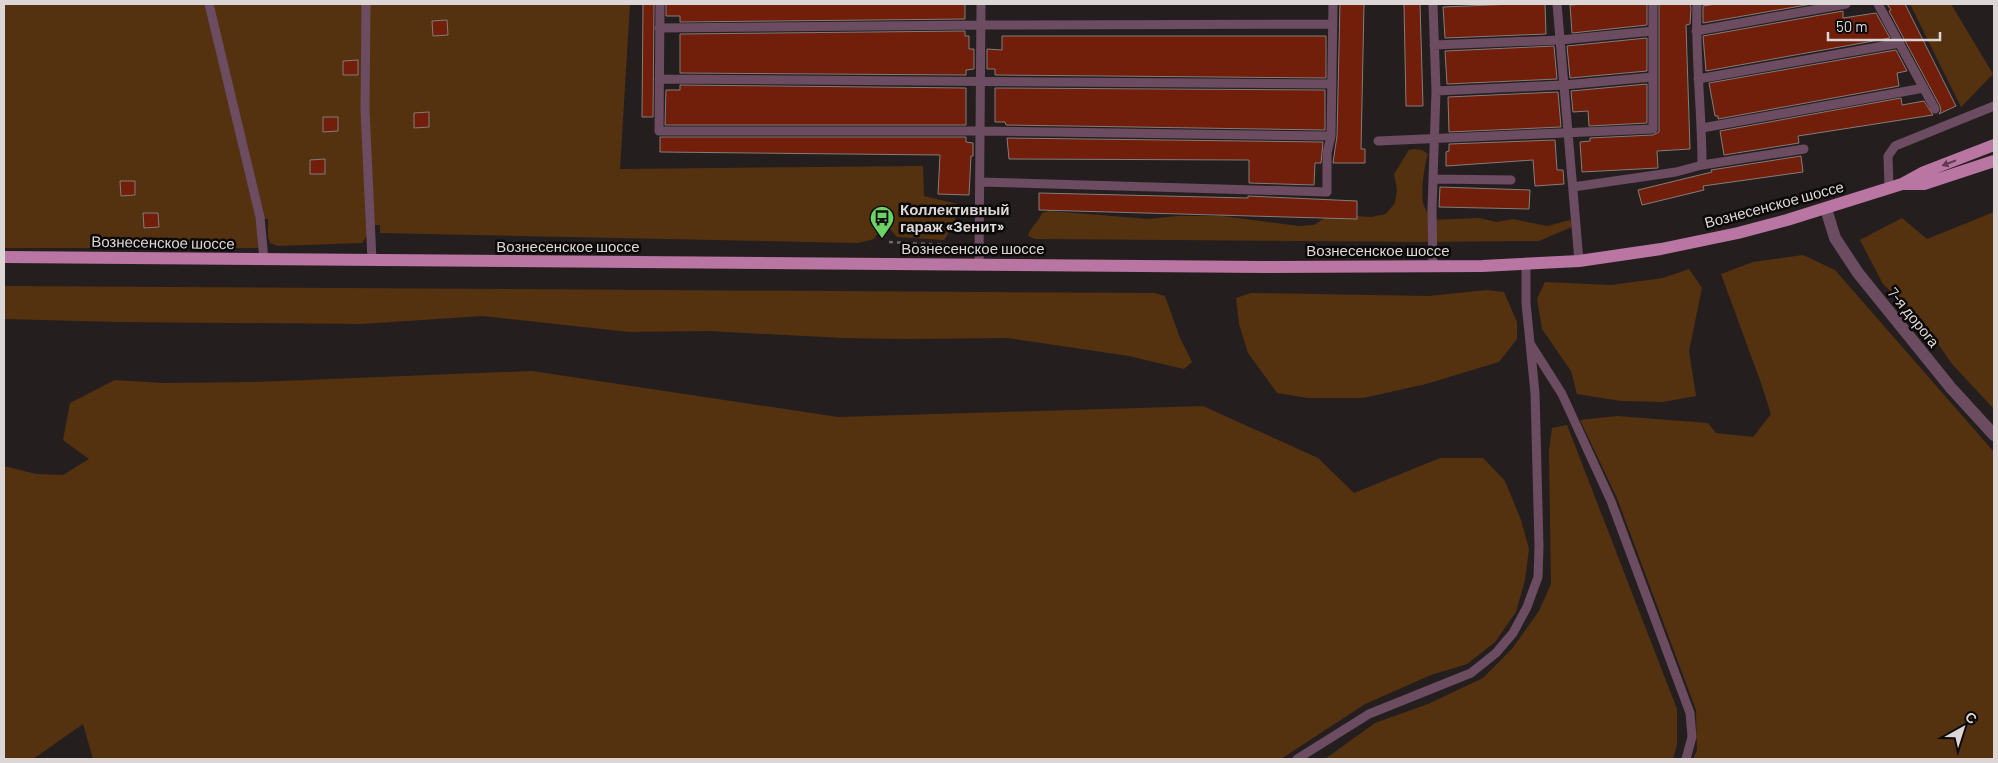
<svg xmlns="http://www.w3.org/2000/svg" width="1998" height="763" viewBox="0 0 1998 763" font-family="Barlow,sans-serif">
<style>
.green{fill:#55320f}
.building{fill:#711e0a;stroke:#857c7a}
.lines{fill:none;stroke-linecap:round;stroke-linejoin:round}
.path{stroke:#6f6869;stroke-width:2.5;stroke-dasharray:4 4;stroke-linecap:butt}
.lane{stroke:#6c4c61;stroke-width:9}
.street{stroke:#6c4c61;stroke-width:12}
.primary{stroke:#b976a2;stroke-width:12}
.oneway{fill:#5a3a4e}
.labels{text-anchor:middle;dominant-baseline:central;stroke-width:5;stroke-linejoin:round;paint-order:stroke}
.street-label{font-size:15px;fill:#dcd6d7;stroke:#0c0909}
.poi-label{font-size:15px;font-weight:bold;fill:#dcd6d7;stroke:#0c0909;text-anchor:start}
</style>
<rect width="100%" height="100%" fill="#251e1f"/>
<path class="green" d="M4 4H630L620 169 923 166 924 196 957 204 955 223 944 240 897 237 889 228 880 230 874 239 858 243 380 233V225H367V236L362 243 278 246 270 243 268 237V219H257L258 248H4Z
M1910 4H1951L1993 74 1961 107Z
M1415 149 1422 150 1428 154C1424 165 1420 196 1424 206 1426 211 1429 215 1431 220L1479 218 1497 222 1513 219 1547 226 1570 220 1572 227 1539 241 1420 242 1035 239 1028 236C1030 227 1039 222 1042 213L1049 211 1149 219 1177 216H1222L1299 226 1314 225 1326 217 1341 215 1371 217 1386 214 1395 203 1397 190 1394 174 1409 150Z
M1994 212V409L1952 364 1920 318 1883 284 1860 240 1902 218 1927 239Z
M1803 255 1835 270 1994 452V759H1693L1697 750 1696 710 1617 498 1580 420 1617 416 1708 423 1716 433 1753 437 1771 414 1761 383 1721 274 1753 262Z
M1689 269 1702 288 1689 351 1696 396 1663 402 1621 401 1577 394 1571 371 1542 329 1537 299 1545 282 1611 285 1663 278Z
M4 286 1154 293 1165 296 1180 338 1192 362 1184 369 1129 356 1008 338 906 339 843 338 708 331 629 332 483 316 361 324 119 322 4 319Z
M1487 290 1504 292 1517 322V339L1499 362 1426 384 1363 398H1308L1277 393 1248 353 1239 324 1236 298 1251 293 1429 296Z
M532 371 838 417 1203 406 1318 458 1354 493 1440 458H1483L1505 481 1521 520 1529 549 1525 580 1516 612 1495 642 1467 664 1431 675 1365 704 1281 759H93L83 724 33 759H4V466L36 474 63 475 89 459 63 440 70 403 115 380 163 383 255 382Z
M1567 425 1677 709V745L1673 759H1325L1375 723 1428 704 1483 678 1512 649 1539 611 1551 584 1549 451 1552 428Z"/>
<path class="building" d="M643 4H654L653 117H642Z
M666 4H965V19L680 22V16H666Z
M1340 4H1364L1361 149H1365V163H1333L1337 136Z
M1404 4H1420L1423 106H1406Z
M1514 4H1545L1546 34 1445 38 1443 7Z
M1587 4H1647V25L1572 33 1570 5Z
M1659 4H1690L1691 8 1690 24 1686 25 1690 149 1657 151 1658 168 1582 172 1580 142 1590 141V138L1653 135 1659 132Z
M1716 4H1812L1703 23V6Z
M1887 4H1905L1956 106 1939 114 1941 110 1940 106 1889 11 1891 10Z
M1843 11V18L1876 13 1890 38 1706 71 1703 36Z
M447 20 448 35 433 36 432 21Z
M965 31V36H969V49H974V69L966 70V75L680 73V34Z
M1002 36H1326V78L995 75V69H987V49L1002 50Z
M1647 38V71L1570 78 1567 46Z
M1554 46 1557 79 1447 84 1445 51Z
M1896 50 1907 71 1897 73 1899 86 1718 119V116H1715L1709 83Z
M358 60V75H343V61Z
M1647 84V123L1589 126 1588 111 1573 112 1571 91Z
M680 85 966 88V125H665L666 90H680Z
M995 88 1325 90V130L1006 125 1005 122H995Z
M1558 92 1561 127 1449 132 1448 97Z
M1901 98 1902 105 1924 101 1933 115 1798 136 1799 143 1724 155 1720 131Z
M429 112V127L414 128V113Z
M323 117H338V131L323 132Z
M660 137H966V142L973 143V156H971L969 195 938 194 940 155 660 152Z
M1007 138 1323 142 1321 163H1315L1314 185 1249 183V160L1009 159Z
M1555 140 1557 170H1563L1564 184 1535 186 1533 160 1446 166V152L1449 151V144Z
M1801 156 1803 172 1703 186 1704 190 1642 205 1638 190 1712 172 1711 170Z
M325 159V174H310V160Z
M120 181H135V195L121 196Z
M1440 187 1530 190 1529 209 1439 207Z
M1039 193 1248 198V196L1357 201V219L1039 210Z
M143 213H158L159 227 144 228Z"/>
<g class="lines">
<path class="path" d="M889 242 969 246
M989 247 1013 248"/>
<path class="lane" d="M209 4 260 217 264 260
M366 4 365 109 372 260
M660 4 659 131H980L1331 136
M1433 4 1436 91 1432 209 1433 267
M1557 4 1579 261
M1697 4C1695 58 1702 111 1702 165
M1878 4 1935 109
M659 28 981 25 1333 24
M1696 31 1846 4
M1434 45 1560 40 1653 31
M659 79 1332 84
M1698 79 1900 43
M1436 91 1564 85 1653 77
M1702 128 1924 88
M1378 141 1653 129V4
M1434 179 1511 180
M980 182 1327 192V153L1331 136 1333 4
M1573 187 1676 172 1702 165 1804 149
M1889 188 1888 156 1895 146 1994 106
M979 265 981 4
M1531 345 1562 394 1611 501 1690 713 1692 737 1686 759
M1297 759 1369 714 1471 673 1496 653 1513 633 1527 607 1538 577 1539 546 1535 393 1526 303V264"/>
<path class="street" d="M1826 209 1835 238 1858 273 1951 388 1994 435"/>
<path class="primary" d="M1904 184H1924L1994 161
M4 257 1264 267 1482 266 1579 261 1661 249 1738 233 1787 220 1902 184 1924 172 1994 145"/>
</g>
<defs><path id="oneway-solid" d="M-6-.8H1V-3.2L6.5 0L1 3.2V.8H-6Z" transform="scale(1.25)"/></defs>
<use class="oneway" href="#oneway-solid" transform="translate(1949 163) rotate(159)"/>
<defs>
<symbol id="bus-pin" viewBox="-11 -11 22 30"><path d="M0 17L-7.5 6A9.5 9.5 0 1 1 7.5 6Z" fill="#6bd363" stroke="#0c0909"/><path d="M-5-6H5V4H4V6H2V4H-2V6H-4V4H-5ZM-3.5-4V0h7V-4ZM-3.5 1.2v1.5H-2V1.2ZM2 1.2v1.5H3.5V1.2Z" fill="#111"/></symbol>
</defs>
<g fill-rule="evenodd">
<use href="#bus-pin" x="868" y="204" width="28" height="38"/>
</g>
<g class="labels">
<g class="street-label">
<text transform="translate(1774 204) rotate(-15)">Вознесенское шоссе</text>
<text transform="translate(163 242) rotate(1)">Вознесенское шоссе</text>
<text x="568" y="246">Вознесенское шоссе</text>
<text x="973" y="248">Вознесенское шоссе</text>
<text x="1378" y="250">Вознесенское шоссе</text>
<text transform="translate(1914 317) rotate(51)">7-я дорога</text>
</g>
<g class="poi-label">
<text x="900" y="209">Коллективный<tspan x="900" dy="17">гараж «Зенит»</tspan></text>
</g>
</g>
<rect width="1998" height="763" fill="none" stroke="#dcd6d7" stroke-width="10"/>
<g transform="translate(1963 728) rotate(39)" stroke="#0c0909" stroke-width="4" paint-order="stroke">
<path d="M0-4L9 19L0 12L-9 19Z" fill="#dcd6d7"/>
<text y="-8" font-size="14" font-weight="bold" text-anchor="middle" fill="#dcd6d7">С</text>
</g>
<path d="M1828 32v8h112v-8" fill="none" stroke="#dcd6d7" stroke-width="2.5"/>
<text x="1836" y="32" font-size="15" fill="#dcd6d7" stroke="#0c0909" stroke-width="4" paint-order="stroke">50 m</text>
</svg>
